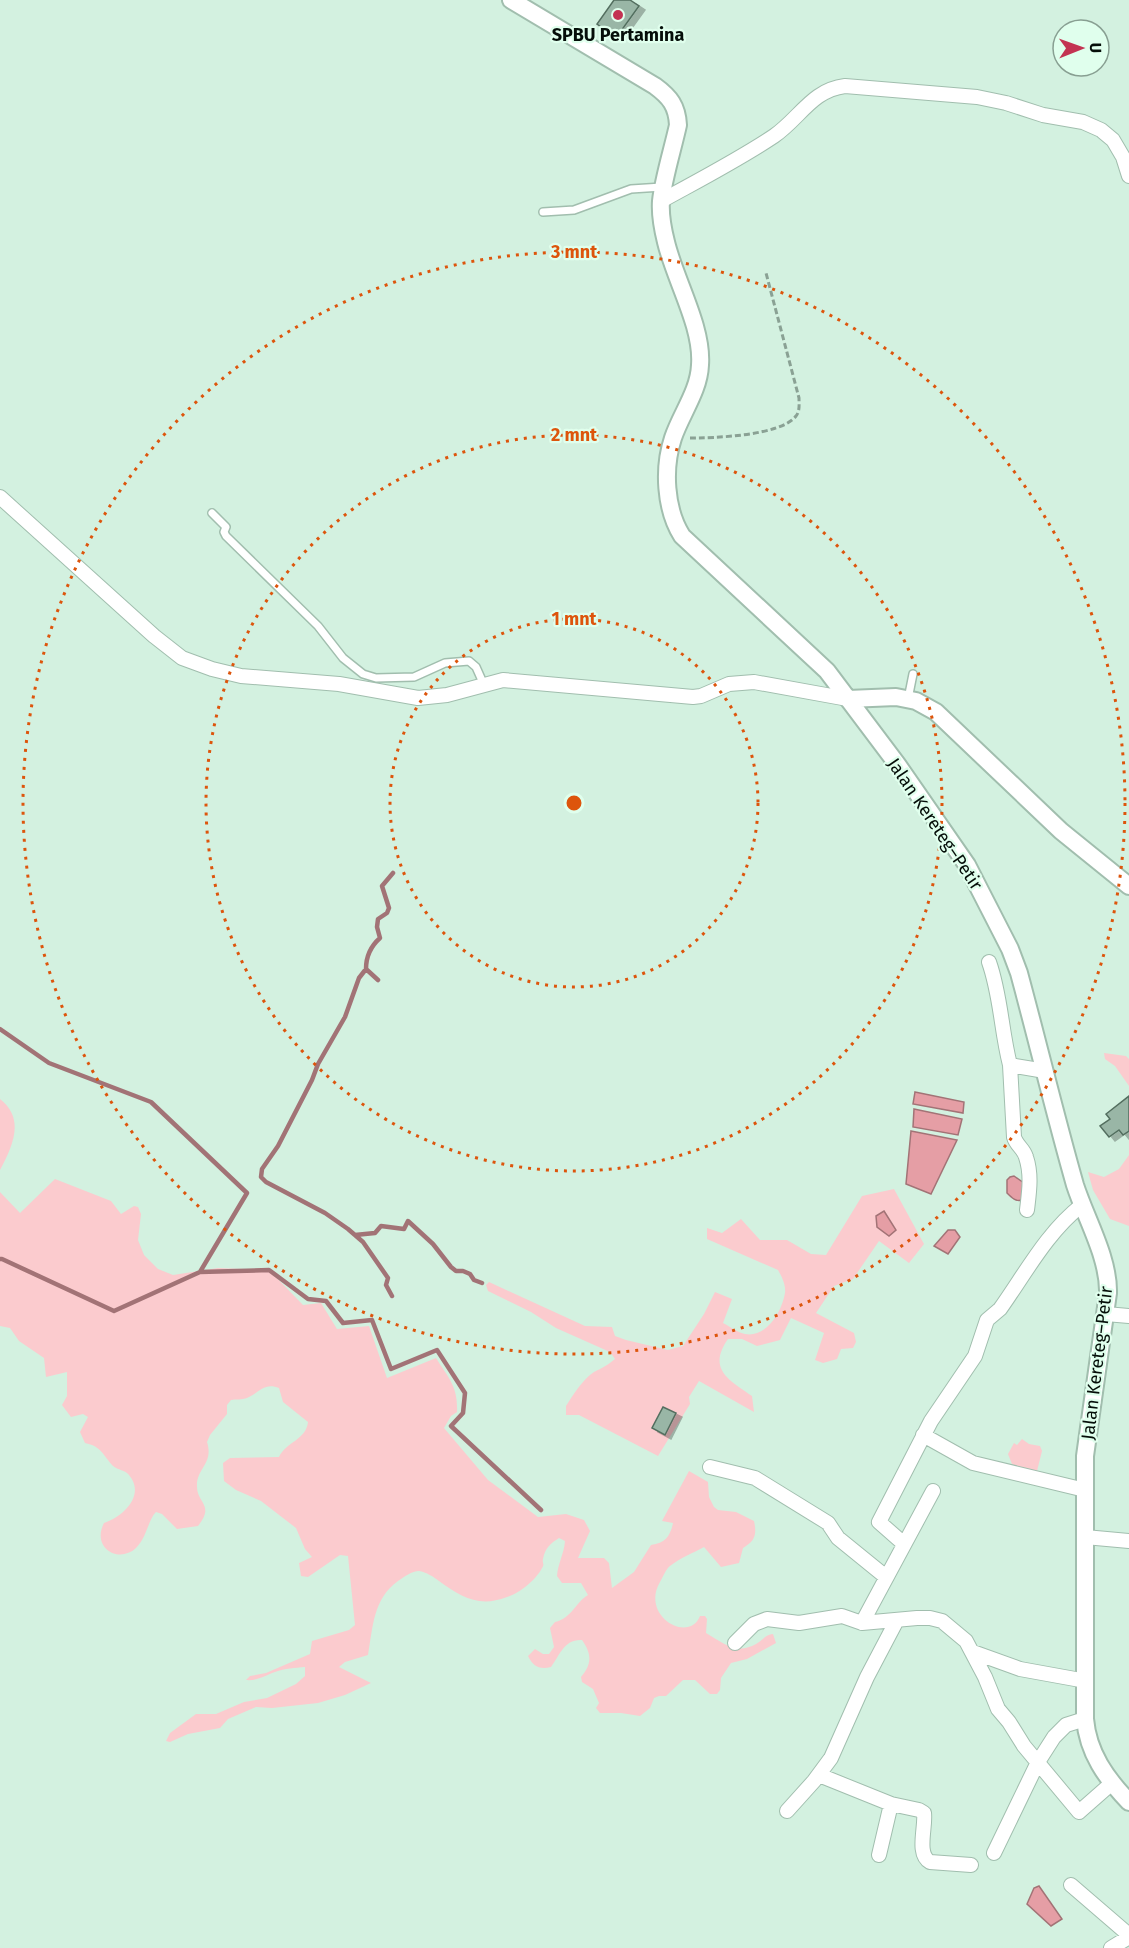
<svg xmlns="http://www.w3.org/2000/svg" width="1129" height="1948" viewBox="0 0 1129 1948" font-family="'Fira Sans',sans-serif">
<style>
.green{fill:#fbcbce}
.water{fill:#e59ea5;stroke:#a27376;stroke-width:1.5}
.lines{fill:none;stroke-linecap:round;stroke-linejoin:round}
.stream{stroke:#a27376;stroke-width:4.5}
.building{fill:#99b6a6;stroke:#536e5f;stroke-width:1.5;filter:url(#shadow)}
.service-casing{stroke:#a1beae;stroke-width:10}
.minor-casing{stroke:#a1beae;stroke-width:16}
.tertiary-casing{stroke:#a1beae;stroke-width:20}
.path{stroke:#8aa194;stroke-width:3;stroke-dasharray:6 3;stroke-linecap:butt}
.service{stroke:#fff;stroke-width:7}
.minor{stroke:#fff;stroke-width:14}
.tertiary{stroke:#fff;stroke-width:16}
.ring{fill:none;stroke:#dd550c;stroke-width:3;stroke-dasharray:3 6}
.poi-dot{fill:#c33352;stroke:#e0ffed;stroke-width:2}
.labels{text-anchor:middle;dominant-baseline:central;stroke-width:4.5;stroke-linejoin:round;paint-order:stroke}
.poi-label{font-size:18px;font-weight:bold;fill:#050e09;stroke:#e0ffed}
.street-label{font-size:18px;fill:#050e09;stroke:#e0ffed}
.centre{fill:#dd550c;stroke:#e0ffed;stroke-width:3}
.ring-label{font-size:18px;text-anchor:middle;font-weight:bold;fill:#dd550c;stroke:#e0ffed;stroke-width:4.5;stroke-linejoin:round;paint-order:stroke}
</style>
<defs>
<filter id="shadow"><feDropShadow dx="6" dy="4" stdDeviation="0" flood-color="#0004"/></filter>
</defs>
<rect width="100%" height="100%" fill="#d3f1e0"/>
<path class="green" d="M1104 1053 1126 1056 1129 1059V1086L1115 1066 1105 1059Z
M0 1099C26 1119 12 1147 0 1170Z
M1129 1155V1226L1110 1219 1093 1190 1088 1172 1104 1177 1119 1169Z
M55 1179 111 1201 121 1214 134 1206 138 1207 141 1214 138 1240 144 1255 158 1269 173 1275 218 1268 269 1270 303 1305 321 1303 337 1329 369 1326 387 1378 436 1358C449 1379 458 1386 457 1412L451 1416 444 1428 488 1480 538 1517 566 1514 584 1520 590 1531 578 1558H604L609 1563 612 1588 634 1572 651 1545C665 1543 670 1537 673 1523L662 1521 689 1471 708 1482 709 1497 714 1507 718 1510 736 1512 754 1521C757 1535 755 1541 743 1548L739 1563 721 1567 704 1547C693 1553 680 1558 670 1566 666 1569 663 1577 660 1582 640 1616 689 1644 700 1616H705L707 1619 706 1633C723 1643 737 1655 756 1644 763 1640 765 1635 773 1634L776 1643 747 1659 731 1663 721 1678 720 1690 717 1694H710L695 1680H683L666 1696H659L654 1698 650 1708 640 1716 621 1713H600L596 1708 599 1703 593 1689 582 1682 581 1677C592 1664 592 1654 582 1640 564 1639 560 1655 551 1667 539 1670 533 1666 528 1656L535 1649 543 1654H549L554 1647 550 1628 555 1622C572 1618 575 1603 588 1595L581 1583H562L557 1576C558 1563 564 1554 565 1541L559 1538C551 1543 545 1548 543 1559 542 1564 545 1563 542 1568 536 1580 520 1593 507 1597 479 1608 461 1597 439 1581 434 1577 426 1572 419 1571 412 1571 404 1577 398 1581 373 1599 373 1627 368 1655L345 1662 339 1667 371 1683 345 1695 318 1703 272 1708 256 1707 228 1719 220 1728 188 1734 170 1742 166 1741 170 1733 196 1714H216L244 1702 267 1698 296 1684 305 1676V1667C295 1668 285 1668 275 1672 264 1676 257 1681 246 1680L250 1676 266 1673 310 1654 312 1641 349 1630 355 1625 348 1556 340 1555 308 1577 301 1576 299 1563 312 1557 305 1549 296 1528 261 1501 236 1490 224 1481 223 1463 230 1458 279 1457C286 1442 306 1440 308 1422L283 1402 279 1388C264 1382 259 1393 247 1398 242 1400 236 1399 231 1400L227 1405V1414L210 1435 207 1442C214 1464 196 1468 197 1487 197 1503 215 1505 198 1526L177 1529 162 1514 156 1512C148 1520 147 1537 136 1548 119 1564 91 1548 104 1523 123 1517 146 1495 129 1475 125 1470 118 1470 113 1466 103 1455 101 1446 85 1443L80 1432 88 1417 83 1414 71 1417 62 1405 67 1396V1372L46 1377 44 1358 19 1341 10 1328 0 1326V1192L20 1213Z
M894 1189 924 1244 909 1263 879 1241 853 1279 834 1286 816 1313 854 1333 856 1342 853 1348 841 1349 837 1359 823 1363 815 1360 824 1333 791 1318 780 1340 757 1346 742 1339H728C707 1369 729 1380 752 1396L754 1412 699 1381 689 1397 690 1404 658 1456 579 1415H566V1406C573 1395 583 1379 594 1372 602 1368 608 1365 615 1359L610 1352 556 1328 531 1312 488 1291 486 1285 489 1282 585 1326 612 1327 615 1336 626 1340 668 1350 683 1346 704 1314 715 1292 732 1299 723 1323C729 1326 738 1333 745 1334 767 1338 782 1311 785 1293 786 1285 782 1277 778 1270L707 1239V1228L722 1233 741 1219 760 1240H787L811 1254 826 1255 862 1196Z
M1022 1439 1029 1444 1040 1446 1042 1451 1036 1475 1012 1464 1008 1454 1014 1443 1017 1445Z"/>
<path class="water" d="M915 1092 964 1102 963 1113 913 1104Z
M914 1109 962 1119 958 1135 913 1127Z
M911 1131 957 1140 931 1194 906 1184Z
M1014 1176 1024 1183 1022 1200C1016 1202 1012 1198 1007 1193V1180L1010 1177Z
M884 1211 896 1230 889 1236 877 1227 876 1216Z
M948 1230H955L960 1237 948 1254 934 1246Z
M1039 1886 1062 1919 1051 1926 1027 1904 1034 1888Z"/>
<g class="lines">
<path class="stream" d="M366 969 359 978 345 1017 318 1064 312 1080 278 1146 262 1169 261 1177 266 1182 325 1213 348 1229 363 1242 388 1278 386 1285 392 1296
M378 980 366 969C366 957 371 946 380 938L377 927 378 919 387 913 389 908 382 886 393 873
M0 1029 49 1063 151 1102 247 1193 200 1272
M355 1235 375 1233 381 1226 404 1229 408 1221 433 1244 451 1267 456 1271H463L470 1274 474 1280 482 1283
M0 1259H2L114 1311 200 1272 269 1270 308 1299 326 1301 343 1323 372 1320 391 1369 437 1350 465 1393 463 1413 451 1426 541 1510"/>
</g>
<path class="building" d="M614 0H630L639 6 616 38 597 24Z
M1129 1096V1131L1123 1135 1119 1130 1109 1137 1100 1126 1110 1119 1106 1114Z
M663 1407 676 1413 665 1435 652 1428Z"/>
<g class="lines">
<defs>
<path id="service" d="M543 212 574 210 631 189 662 187
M212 513 226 527 224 532 226 536 318 626 343 658 363 674 376 678 414 677 445 663 469 661 476 667 484 685
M908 699 913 674"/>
<path id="minor" d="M661 201C699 180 738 160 774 136 800 118 812 90 845 86L977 97 1006 103 1043 115 1083 122 1101 130 1113 140 1123 157 1129 176
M0 497 154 636 182 658 212 669 241 676 339 684 418 698 447 695 503 680 693 697 701 696 729 684 754 682 848 699
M989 962C1001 996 1001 1030 1010 1065L1045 1071
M1010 1065 1014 1137C1016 1145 1024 1149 1026 1157 1032 1175 1029 1193 1027 1210
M1106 1314 1129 1316
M923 1435 973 1463 1085 1490
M710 1467 755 1478 828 1523 838 1538 886 1577
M1085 1537 1129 1541
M904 1544 879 1522 931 1421 975 1356 987 1320 1000 1309C1025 1274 1047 1232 1082 1205
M862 1623 933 1491
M735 1643 754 1624 767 1619 799 1623 842 1616 862 1623 917 1618H930L942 1621 966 1641 985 1677 998 1709 1009 1722 1024 1746 1079 1812 1112 1783
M973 1652 1020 1669 1086 1681
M819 1775 891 1804 919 1810 924 1813C926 1827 916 1854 930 1862L971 1865
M787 1811 814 1781 831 1758 867 1677 897 1620
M994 1853 1038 1762 1054 1737 1066 1725 1085 1719
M879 1855 891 1804
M1071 1885 1129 1935
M1111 1948 1129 1937"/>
<path id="tertiary" d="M511 0 655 86C670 97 677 106 678 125 673 148 663 180 661 201 660 214 663 230 666 242 675 280 703 327 700 365 699 391 681 414 673 438 663 468 665 509 682 536L827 671 897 764 967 865 1010 949 1019 973C1038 1043 1055 1115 1075 1185 1086 1219 1109 1258 1108 1293L1085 1456V1719C1088 1753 1106 1778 1129 1802
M848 699 896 697 916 701 936 712 1061 831 1129 886"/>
</defs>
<use href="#service" class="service-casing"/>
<use href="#minor" class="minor-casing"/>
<use href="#tertiary" class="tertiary-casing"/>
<path class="path" d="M690 438C713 438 781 436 796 416 800 411 799 405 799 398L766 273"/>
<use href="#service" class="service"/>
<use href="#minor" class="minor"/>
<use href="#tertiary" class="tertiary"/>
</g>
<g class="ring">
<circle cx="574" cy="803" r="184"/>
<circle cx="574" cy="803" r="368"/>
<circle cx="574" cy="803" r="551"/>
</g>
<circle class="poi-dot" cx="618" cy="15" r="6"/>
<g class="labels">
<g class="poi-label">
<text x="618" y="35">SPBU Pertamina</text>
</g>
<g class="street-label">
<text transform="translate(935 824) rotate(56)">Jalan Kereteg–Petir</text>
<text transform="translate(1097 1363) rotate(-83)">Jalan Kereteg–Petir</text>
</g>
</g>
<circle cx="574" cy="803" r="9" class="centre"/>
<g class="ring-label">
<text x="574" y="258">3 mnt</text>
<text x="574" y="441">2 mnt</text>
<text x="574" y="625">1 mnt</text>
</g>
<g transform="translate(1081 48) rotate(89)"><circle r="28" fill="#e0ffed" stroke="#889f92" stroke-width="1.5"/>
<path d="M0-4.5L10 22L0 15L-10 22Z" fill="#c33352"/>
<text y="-9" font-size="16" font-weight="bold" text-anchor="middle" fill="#050e09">U</text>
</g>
</svg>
